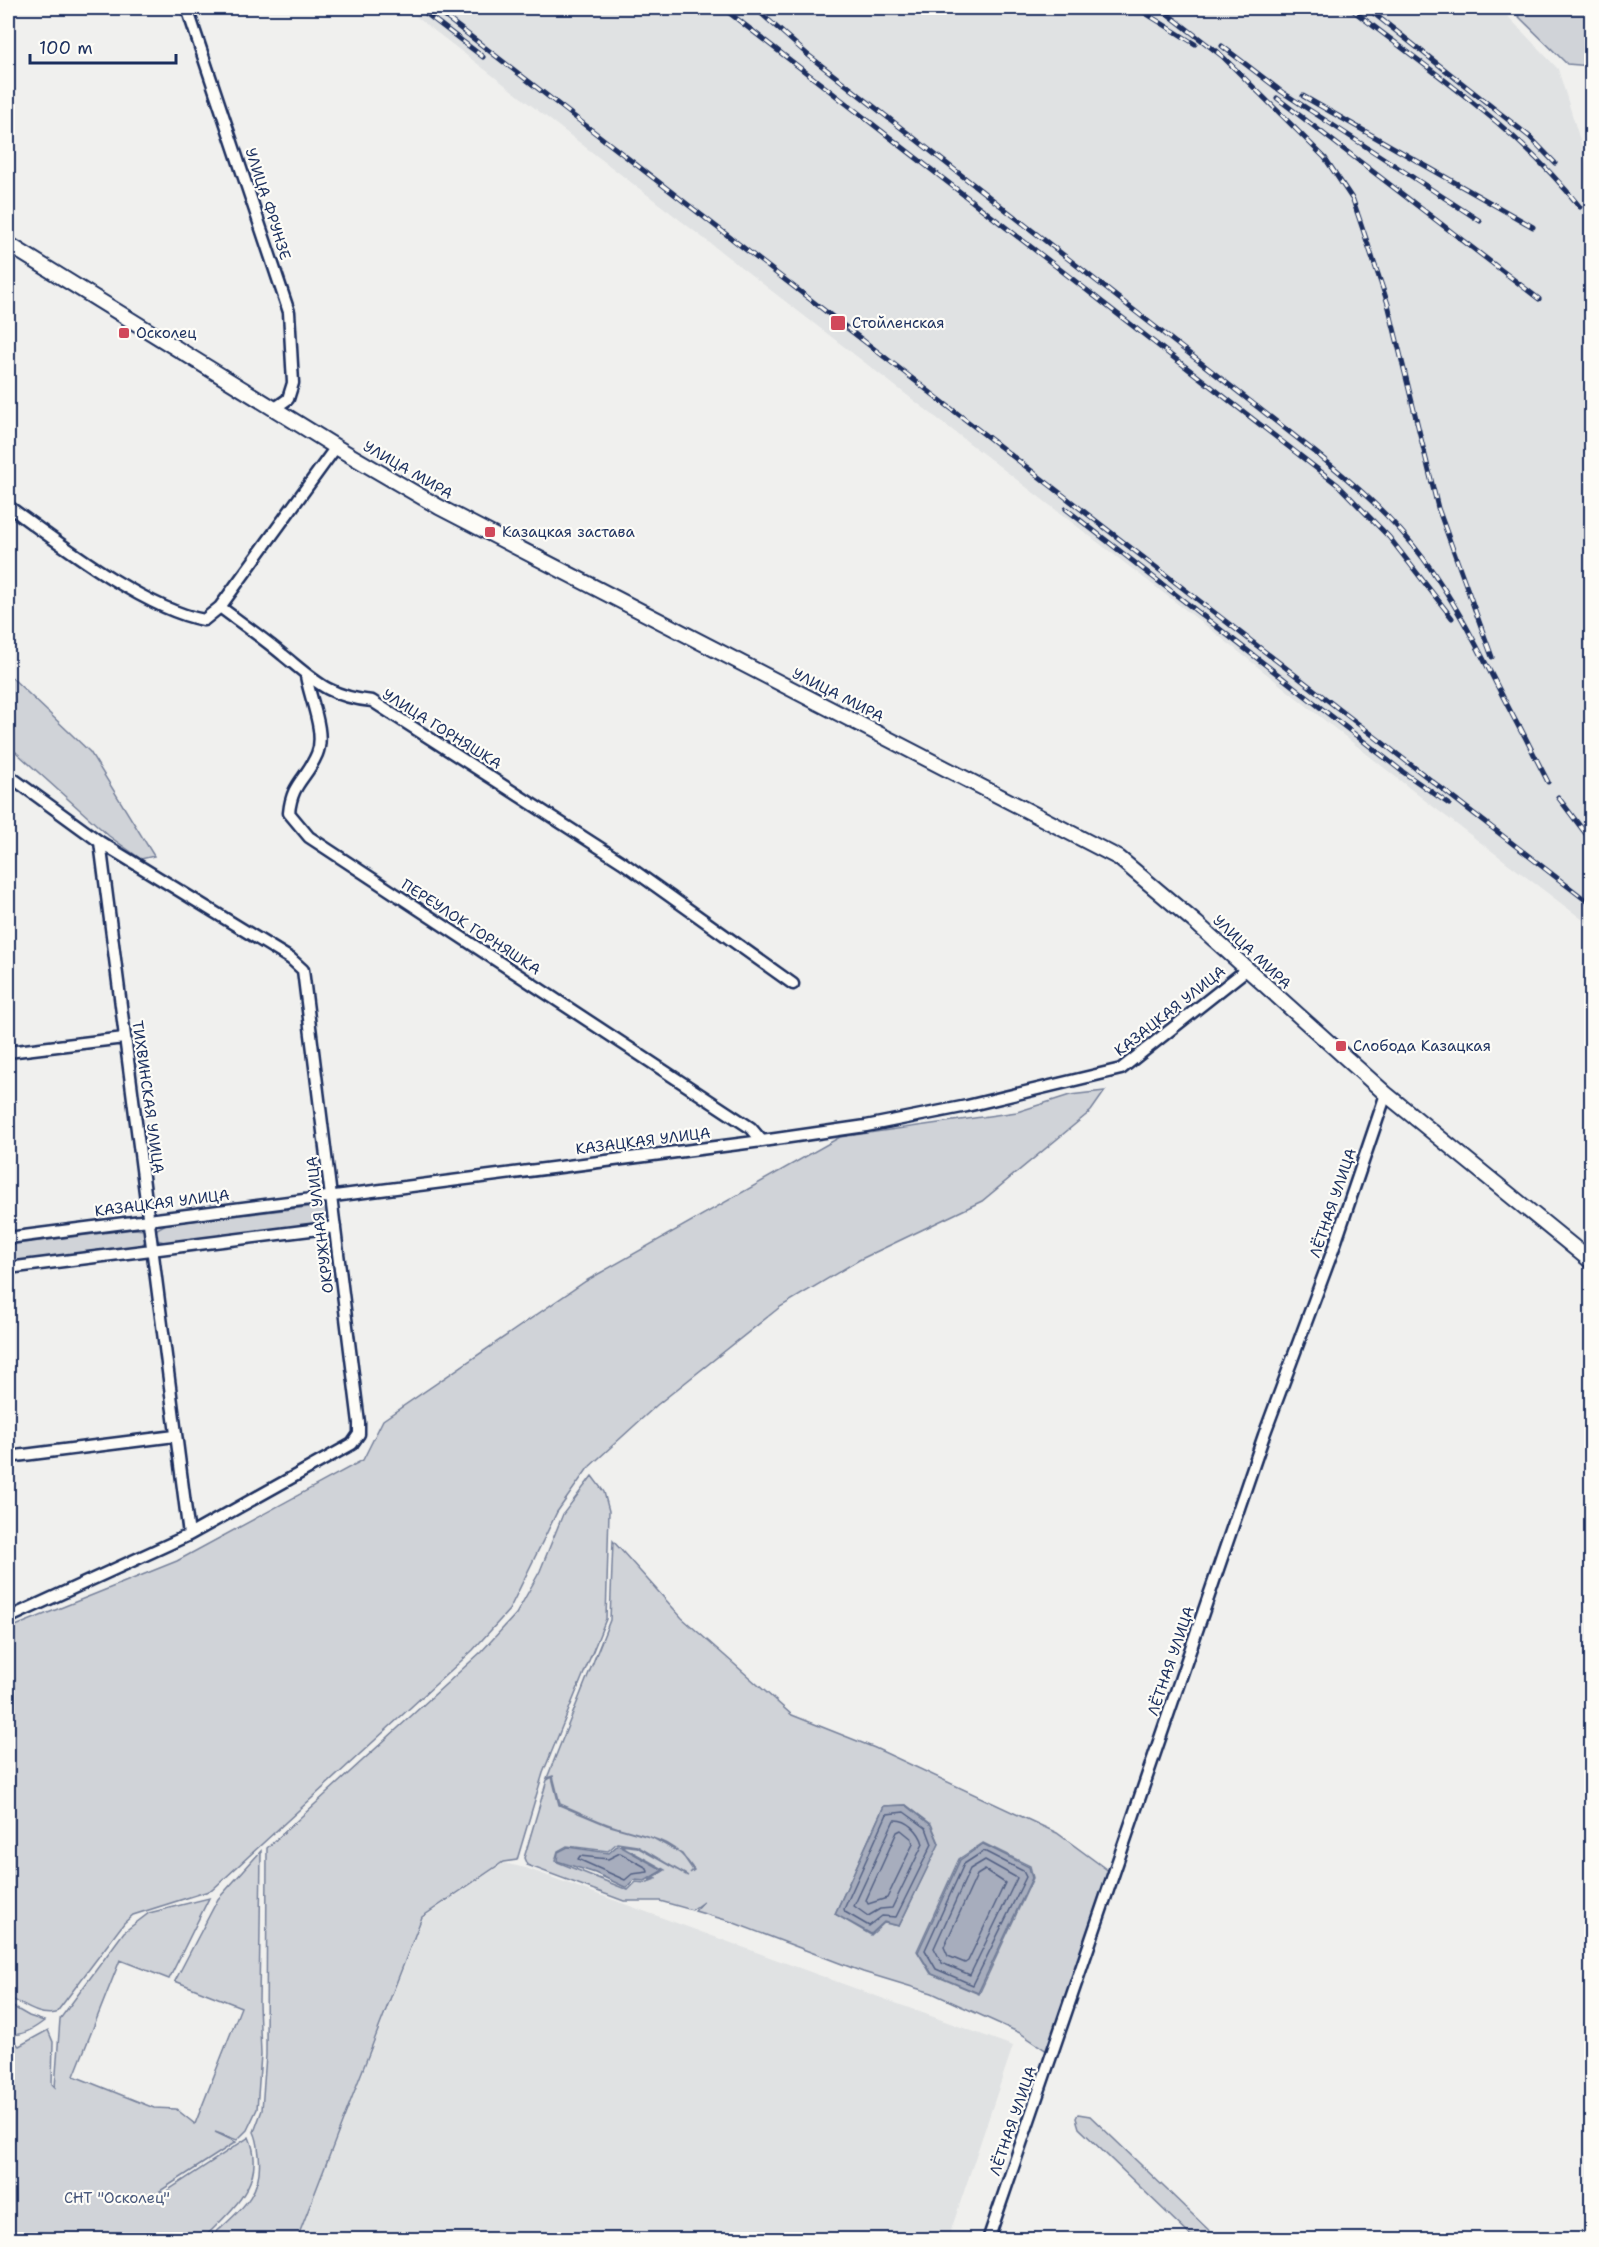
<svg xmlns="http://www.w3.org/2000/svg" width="1599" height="2247" viewBox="0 0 1599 2247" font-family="'Shantell Sans',sans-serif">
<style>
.built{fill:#e0e2e3}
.green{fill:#d0d3d8;stroke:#76819b;stroke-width:1.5;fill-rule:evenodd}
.water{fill:#a7adbd;stroke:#6f7b97;stroke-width:1.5}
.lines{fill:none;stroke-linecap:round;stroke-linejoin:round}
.shore{stroke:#536184;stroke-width:1.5}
.minor-casing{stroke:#1b2f5e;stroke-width:15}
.major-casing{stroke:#1b2f5e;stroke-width:18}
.minor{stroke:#fdfcf7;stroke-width:10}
.major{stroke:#fdfcf7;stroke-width:14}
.rail-casing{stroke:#1b2f5e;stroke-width:5}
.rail{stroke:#fdfcf7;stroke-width:3;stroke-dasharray:9;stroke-linecap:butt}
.poi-dot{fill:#d1495b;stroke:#fdfcf7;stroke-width:2}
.labels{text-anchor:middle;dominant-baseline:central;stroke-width:4.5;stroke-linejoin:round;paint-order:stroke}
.street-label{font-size:15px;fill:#1b2f5e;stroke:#fdfcf7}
.poi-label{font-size:15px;fill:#1b2f5e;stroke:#fdfcf7;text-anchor:start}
.park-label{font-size:15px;fill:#48587c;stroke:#fdfcf7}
</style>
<rect width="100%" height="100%" fill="#f0f0ee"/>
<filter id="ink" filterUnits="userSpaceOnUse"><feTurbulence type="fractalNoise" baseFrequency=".0167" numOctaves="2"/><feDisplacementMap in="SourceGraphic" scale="12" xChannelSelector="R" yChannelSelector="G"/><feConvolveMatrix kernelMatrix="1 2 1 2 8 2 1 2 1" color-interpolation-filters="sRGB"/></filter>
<g filter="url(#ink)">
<path class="built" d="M405 8H1500L1558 69 1591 176V926L1427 802 1209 628Z
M503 1863 526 1868 1013 2046 948 2239H298L423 1918Z"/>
<path class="green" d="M1510 8H1591V66L1567 64Z
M8 674 90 752 154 856 141 859 109 836 8 745Z
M1105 1091 1091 1111 982 1201 859 1260 780 1307 657 1405 588 1468 557 1512 509 1610 473 1650 212 1890 133 1915 124 1923 56 2013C38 2017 23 2004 8 1997V1629L177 1561 363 1460 383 1420 586 1281 840 1137 1017 1112 1070 1095Z
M317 1206H325L330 1209V1219L318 1224 168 1243 157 1240 155 1236 157 1229 166 1224Z
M134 1229 145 1230 147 1239 142 1245 8 1264V1245Z
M592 1476 604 1492 609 1511 606 1619 543 1773 517 1860 503 1862 422 1917 297 2239H209C236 2213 264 2197 259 2155 258 2147 258 2140 254 2132L262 2110 266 2055 267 1848 481 1652 516 1614 540 1571 563 1514Z
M613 1541 682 1618 792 1715 875 1748 1057 1833 1110 1872 1047 2051 1020 2033 932 1993 863 1972 729 1921 695 1911 703 1902 692 1910 660 1901H624L527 1865 524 1858 547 1780 552 1777 559 1805 607 1825 653 1838 682 1854 693 1870 690 1873 694 1870C672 1835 642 1837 607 1824 591 1818 575 1810 560 1804L553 1776 547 1778 610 1620ZM906 1805 931 1824 939 1843 899 1926 884 1923 871 1935 835 1914 884 1806ZM617 1843 637 1846 688 1876 637 1847 620 1845 665 1870 649 1880 658 1878 645 1883 636 1882 628 1890 555 1861 558 1851 567 1846 608 1851ZM983 1843 1030 1866 1033 1878 979 1994 931 1974 917 1951 959 1859Z
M261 1851 259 2003 261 2054 257 2109 247 2130 237 2140 215 2132 236 2142 160 2191 164 2193 249 2137C268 2182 231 2210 203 2239H198V2233L197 2240 8 2239V2028L9 2035 19 2046 48 2030 53 2042 52 2084 55 2087 60 2019 124 1932 149 1913 209 1898 169 1979 120 1960 74 2076 154 2108 176 2109 195 2124 241 2007 175 1981 218 1899Z
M8 2004 29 2016 44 2021C35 2028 22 2037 10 2034Z
M1078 2114 1090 2116 1218 2239H1194L1079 2128 1076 2118Z"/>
<path class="water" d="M906 1805 931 1825 939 1844 899 1926 884 1922 871 1934 835 1914 884 1806Z
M983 1844 1029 1867 1032 1878 978 1993 932 1974 918 1952 960 1860Z
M618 1845 663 1870 645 1881 634 1880 627 1888 595 1873 557 1861 558 1852 568 1847 609 1853Z"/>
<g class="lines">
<path class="shore" d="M904 1812 926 1828 932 1844 896 1917 882 1916 869 1926 845 1912 844 1909 887 1814Z
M894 1820C908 1819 920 1832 923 1844L892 1908 880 1909 868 1916 854 1906Z
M901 1830 912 1839 913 1844 887 1898 868 1904 866 1900 897 1832Z
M984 1851 1023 1871 1026 1877 973 1985 936 1969 925 1950 964 1864Z
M620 1853 647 1868 648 1872 632 1874 625 1880 578 1859 580 1856 608 1859Z
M985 1860 1017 1878 970 1975 942 1963 934 1948 970 1869Z
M985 1870 1005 1883 968 1961 965 1963 948 1956 944 1947 977 1875Z"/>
<defs>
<path id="minor" d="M187 8 289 312 293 383 288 399 275 408
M8 506C59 543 144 609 204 620L220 607C241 623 263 638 283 655 315 681 329 697 372 701L622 862 793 984
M220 607 336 447
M306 676C310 699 326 733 317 754 306 780 292 782 289 813L309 837 751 1128 762 1141
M8 775 100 842 291 959 303 970 359 1423V1434L352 1444 189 1535 8 1618
M100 842 189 1535
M8 1052 124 1038
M8 1238 762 1141 866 1126 967 1106 1121 1069 1246 970
M8 1268 335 1227
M8 1457 175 1436
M988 2240 1264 1435 1333 1250 1386 1094"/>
<path id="major" d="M8 244 336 447 439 507 1119 858 1196 923 1386 1094 1592 1262"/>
</defs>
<use href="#minor" class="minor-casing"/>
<use href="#major" class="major-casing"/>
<use href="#minor" class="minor"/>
<use href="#major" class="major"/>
<defs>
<path id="rail" d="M419 8 483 57
M434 8 1592 905
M723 8 1338 485 1389 537 1452 618
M755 8 808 55 1315 452C1354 484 1392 516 1423 558 1463 612 1490 674 1522 733
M1137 8 1195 44
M1160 8 1222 56
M1350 8C1429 70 1517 127 1580 207
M1367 8 1530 137 1555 163
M1222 46 1282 92 1480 221
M1217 51 1325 158 1353 200 1388 304 1438 508 1492 657
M1303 96 1533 227
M1277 98 1539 299
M1066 509 1403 772 1449 804
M1520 727 1548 782
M1558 797 1592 842"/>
</defs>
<use href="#rail" class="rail-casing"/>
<use href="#rail" class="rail"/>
</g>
</g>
<g class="poi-dot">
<rect x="830" y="315" width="16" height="16" rx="3"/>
<rect x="118" y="327" width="12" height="12" rx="3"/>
<rect x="484" y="526" width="12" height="12" rx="3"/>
<rect x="1335" y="1040" width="12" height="12" rx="3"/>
</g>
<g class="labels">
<g class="street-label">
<text transform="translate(268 204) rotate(72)">УЛИЦА ФРУНЗЕ</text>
<text transform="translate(408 470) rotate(30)">УЛИЦА МИРА</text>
<text transform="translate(838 695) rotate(27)">УЛИЦА МИРА</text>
<text transform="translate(442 729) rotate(32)">УЛИЦА ГОРНЯШКА</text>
<text transform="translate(471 927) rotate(33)">ПЕРЕУЛОК ГОРНЯШКА</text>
<text transform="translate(1252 952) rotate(43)">УЛИЦА МИРА</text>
<text transform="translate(1170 1011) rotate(-38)">КАЗАЦКАЯ УЛИЦА</text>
<text transform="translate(148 1097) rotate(82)">ТИХВИНСКАЯ УЛИЦА</text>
<text transform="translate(643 1141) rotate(-7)">КАЗАЦКАЯ УЛИЦА</text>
<text transform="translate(162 1203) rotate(-7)">КАЗАЦКАЯ УЛИЦА</text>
<text transform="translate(1333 1203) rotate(-71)">ЛЁТНАЯ УЛИЦА</text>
<text transform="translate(320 1225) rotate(-97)">ОКРУЖНАЯ УЛИЦА</text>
<text transform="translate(1171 1661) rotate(-71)">ЛЁТНАЯ УЛИЦА</text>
<text transform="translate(1013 2121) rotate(-71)">ЛЁТНАЯ УЛИЦА</text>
</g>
<g class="poi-label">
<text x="852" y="323">Стойленская</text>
<text x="136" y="333">Осколец</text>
<text x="502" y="532">Казацкая застава</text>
<text x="1353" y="1046">Слобода Казацкая</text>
</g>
<g class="park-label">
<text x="117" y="2198">СНТ "Осколец"</text>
</g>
</g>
<rect width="1599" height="2247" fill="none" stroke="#fdfcf7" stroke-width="30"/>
<rect x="15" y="15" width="1569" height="2217" fill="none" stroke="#1b2f5e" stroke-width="2" filter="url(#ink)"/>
<path d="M30 54v9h146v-9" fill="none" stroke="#1b2f5e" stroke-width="3"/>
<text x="39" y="54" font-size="18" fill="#1b2f5e" stroke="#fdfcf7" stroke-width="4.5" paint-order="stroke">100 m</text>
</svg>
